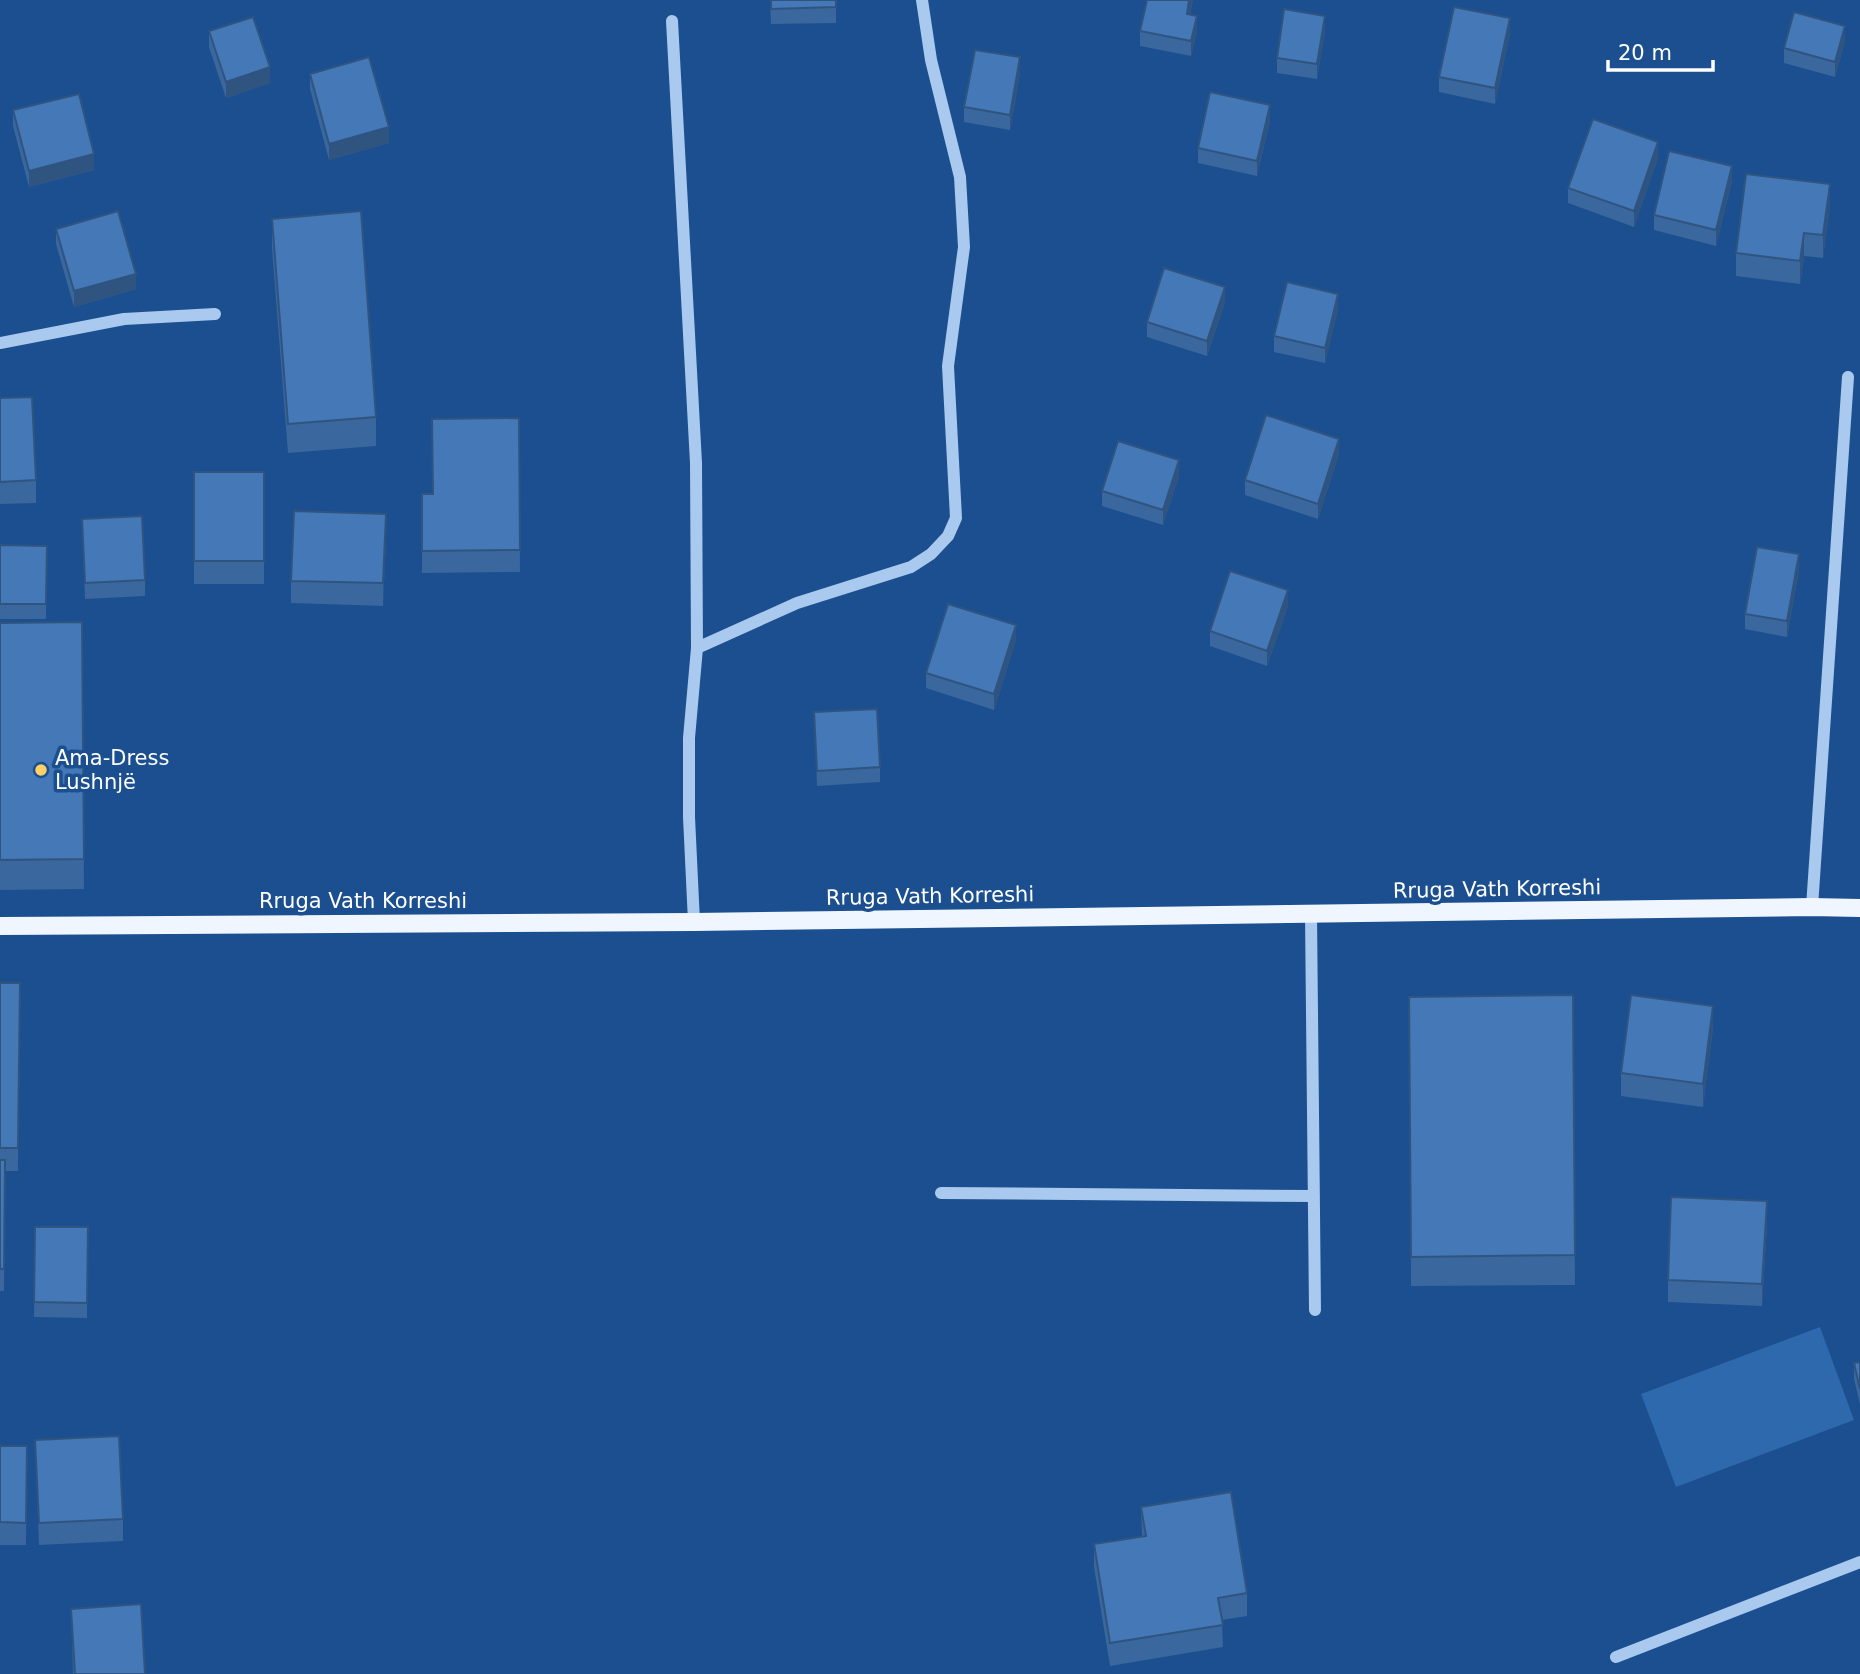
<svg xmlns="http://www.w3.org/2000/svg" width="1860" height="1674" viewBox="0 0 1860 1674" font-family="'DejaVu Sans',sans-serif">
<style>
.green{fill:#2e69ad}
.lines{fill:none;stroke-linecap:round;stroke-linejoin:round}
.minor{stroke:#a9c9ee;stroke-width:12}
.major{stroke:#f0f6ff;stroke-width:18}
.wall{fill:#3a679d}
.shaded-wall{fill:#305480}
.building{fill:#4478b7;stroke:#305480;stroke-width:2}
.poi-dot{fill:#ffd166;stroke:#1b4f8f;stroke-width:2.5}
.labels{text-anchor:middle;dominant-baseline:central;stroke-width:7;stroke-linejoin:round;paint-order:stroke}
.poi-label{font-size:21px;fill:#fff;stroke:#1b4f8f;text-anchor:start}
.street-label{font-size:21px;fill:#fff;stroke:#1b4f8f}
</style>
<rect width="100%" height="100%" fill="#1b4f8f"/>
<path class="green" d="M1820 1327 1854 1420 1676 1487 1641 1394Z"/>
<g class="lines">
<path class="minor" d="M672 21 696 463 697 648 689 738V817L694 922
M0 343 124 319 215 314
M697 648 797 603 911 567 931 554 948 536 956 518 948 366 964 247 960 177 931 60 922 0
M1812 907 1848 377
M1311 914 1315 1310
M941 1193 1314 1196
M1616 1657 1860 1562"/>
<path class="major" d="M0 926 694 922 1812 907 1860 908"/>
</g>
<path class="wall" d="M770 0H836V23L771 24Z
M1147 0H1193L1190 15 1197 31 1191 56 1140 46V31Z
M209 31 270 83 226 98 209 47Z
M1325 31 1317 79 1277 73V58Z
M1510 33 1495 104 1439 92V77Z
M1845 41 1835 77 1784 63V48Z
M1020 73 1010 130 964 122V107Z
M310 74 389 143 329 160 310 89Z
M13 110 94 170 29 187 13 126Z
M1270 121 1257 176 1198 163V148Z
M1658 158 1634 227 1568 203V188Z
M1732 181 1716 246 1654 230V215Z
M1830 206 1823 258 1804 256 1800 284 1736 276V253Z
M272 219 376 417V446L288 453 272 248Z
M56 229 136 289 74 307 56 244Z
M1225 302 1207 356 1147 337V322Z
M1338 309 1325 363 1274 352V336Z
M0 398 36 480V503L0 504Z
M519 418 520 572 422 573V494H433Z
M1339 454 1318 519 1245 495V480Z
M194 472H264V584H194Z
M1179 476 1163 525 1102 506V491Z
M82 519 145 580V596L85 599Z
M386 537 383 606 291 603V581Z
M0 545 47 546 46 619H0Z
M1799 570 1787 637 1745 629V614Z
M1288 606 1267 666 1210 646V631Z
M82 622 84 889 0 890V623Z
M1016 640 994 710 926 688V673Z
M814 712 880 767V782L817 786Z
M0 983H20L18 1171H5L4 1291H0Z
M1573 995 1575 1285 1411 1286 1409 997Z
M1713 1028 1703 1107 1621 1096V1073Z
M1767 1224 1762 1306 1668 1302V1280Z
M35 1227H88L87 1318 34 1317Z
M1860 1362V1404L1854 1379V1363Z
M35 1440 123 1519V1541L39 1545Z
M0 1446H27L26 1545H0Z
M1141 1507 1247 1593V1616L1222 1620 1223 1647 1110 1666 1094 1567V1544L1142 1536Z
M71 1609 145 1674H73Z"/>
<path class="shaded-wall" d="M1189 0H1193L1187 29V14Z
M1197 16V31L1191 56V41Z
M1325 16V31L1317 79V64Z
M1510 18V33L1495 104V88Z
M1845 26V41L1835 77V62Z
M1020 57V73L1010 130V115Z
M270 67V83L226 98V82Z
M1270 105V121L1257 176V161Z
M389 127V143L329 160V144Z
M1658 142V158L1634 227V211Z
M94 154V170L29 187V171Z
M1732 166V181L1716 246V230Z
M1830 184V206L1823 258V235Z
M1804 233V256L1800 284V261Z
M136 274V289L74 307V291Z
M1225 287V302L1207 356V341Z
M1338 294V309L1325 363V348Z
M1339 439V454L1318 519V504Z
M1179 460V476L1163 525V510Z
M386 514V537L383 606V583Z
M1799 554V570L1787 637V621Z
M1288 590V606L1267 666V651Z
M1016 625V640L994 710V694Z
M1713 1006V1028L1703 1107V1084Z
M1767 1201V1224L1762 1306V1284Z"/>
<path class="building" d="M771 0H836V7L771 9Z
M1147 0H1189L1187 14 1197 16 1191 41 1140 31Z
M1454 7 1510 18 1495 88 1439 77Z
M1284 9 1325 16 1317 64 1277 58Z
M1794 12 1845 26 1835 62 1784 48Z
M253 17 270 67 226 82 209 31Z
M975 50 1020 57 1010 115 964 107Z
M369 57 389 127 329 144 310 74Z
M1210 92 1270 105 1257 161 1198 148Z
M79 94 94 154 29 171 13 110Z
M1593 119 1658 142 1634 211 1568 188Z
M1669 151 1732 166 1716 230 1654 215Z
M1746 174 1830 184 1823 235 1804 233 1800 261 1736 253Z
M118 211 136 274 74 291 56 229Z
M361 211 376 417 288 424 272 219Z
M1164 268 1225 287 1207 341 1147 322Z
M1287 282 1338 294 1325 348 1274 336Z
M32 397 36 480 0 482V398Z
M1266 415 1339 439 1318 504 1245 480Z
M519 418 520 550 422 551V494H433L432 419Z
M1118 441 1179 460 1163 510 1102 491Z
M194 472H264V561H194Z
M294 511 386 514 383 583 291 581Z
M142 516 145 580 85 583 82 519Z
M0 545 47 546 46 604H0Z
M1757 547 1799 554 1787 621 1745 614Z
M1230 571 1288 590 1267 651 1210 631Z
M948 604 1016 625 994 694 926 673Z
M82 622 84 859 0 860V623Z
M877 709 880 767 817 771 814 712Z
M0 983H20L18 1148H0Z
M1573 995 1575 1255 1411 1257 1409 997Z
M1631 995 1713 1006 1703 1084 1621 1073Z
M0 1160H5L4 1269H0Z
M1671 1197 1767 1201 1762 1284 1668 1280Z
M35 1227H88L87 1303 34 1302Z
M1860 1362V1389L1854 1363Z
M119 1436 123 1519 39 1523 35 1440Z
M0 1446H27L26 1523 0 1522Z
M1231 1492 1247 1593 1218 1598 1223 1625 1110 1643 1094 1544 1146 1536 1141 1507Z
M141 1604 145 1674H75L71 1609Z"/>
<circle class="poi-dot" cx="41" cy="770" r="7"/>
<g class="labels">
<g class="poi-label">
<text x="55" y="758">Ama-Dress<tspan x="55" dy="24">Lushnjë</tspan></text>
</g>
<g class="street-label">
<text transform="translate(1497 889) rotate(-1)">Rruga Vath Korreshi</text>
<text transform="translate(930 896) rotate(-1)">Rruga Vath Korreshi</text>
<text x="363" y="901">Rruga Vath Korreshi</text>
</g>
</g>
<path d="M1608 60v10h105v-10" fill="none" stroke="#ffffff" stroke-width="3.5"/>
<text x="1618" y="60" font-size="21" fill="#ffffff" stroke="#1b4f8f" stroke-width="5" paint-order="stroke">20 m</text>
</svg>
